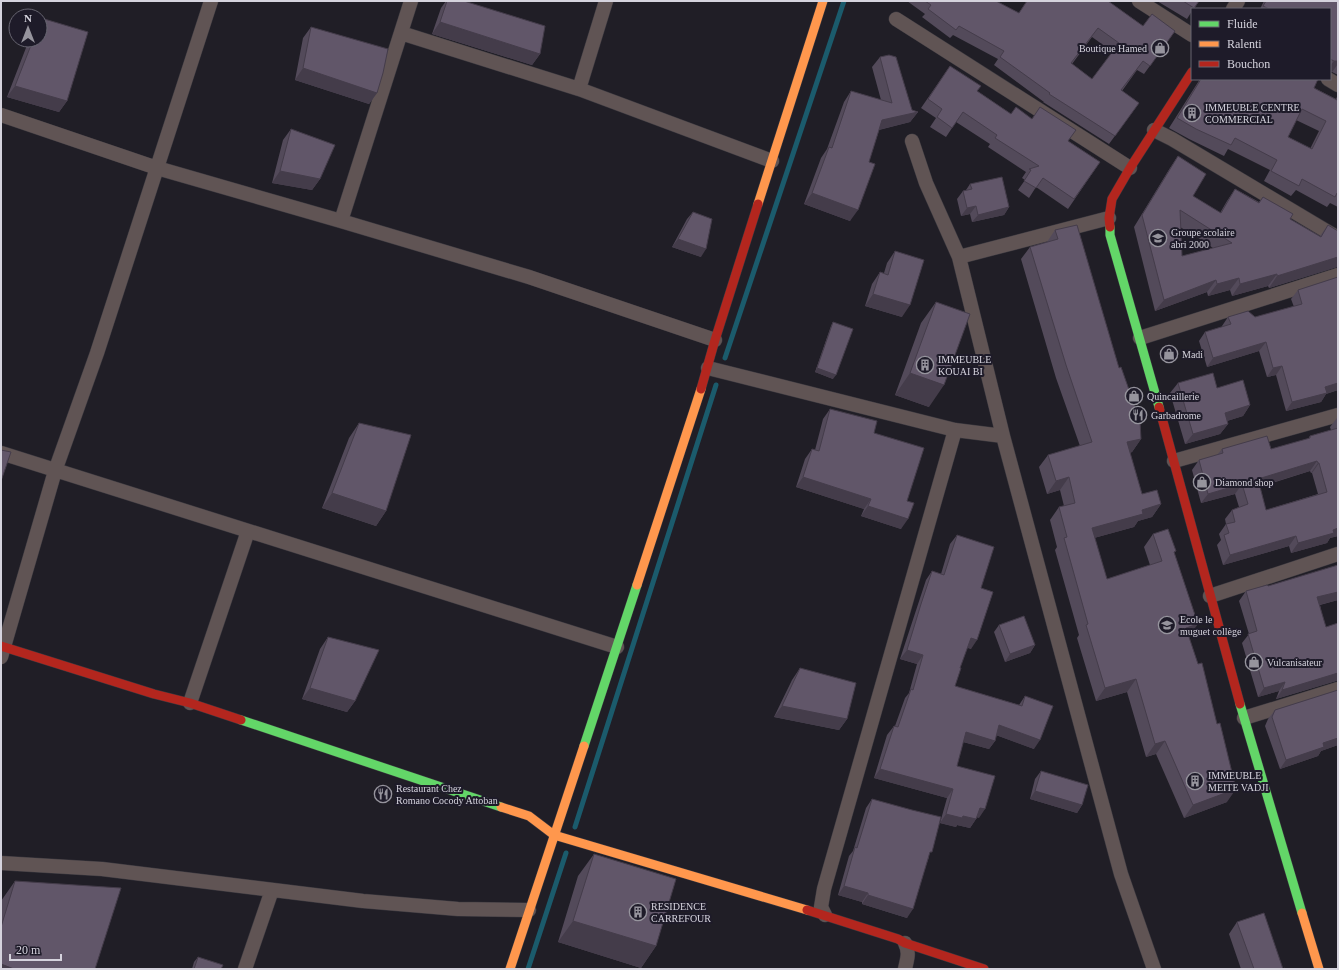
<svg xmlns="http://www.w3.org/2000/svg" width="1339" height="970" viewBox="0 0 1339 970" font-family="Georgia,serif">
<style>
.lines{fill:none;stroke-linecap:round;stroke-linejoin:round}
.stream{stroke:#1b5b6c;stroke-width:5}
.street-casing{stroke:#3a383f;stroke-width:15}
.fast-casing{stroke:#3a383f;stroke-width:10}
.slow-casing{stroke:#3a383f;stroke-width:10}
.jam-casing{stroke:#3a383f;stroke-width:10}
.street{stroke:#605454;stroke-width:14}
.fast{stroke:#63d668;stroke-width:9}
.slow{stroke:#ff974d;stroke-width:9}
.jam{stroke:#b3261e;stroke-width:9}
.wall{fill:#534a5a;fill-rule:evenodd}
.shaded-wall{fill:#443c4a}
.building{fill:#615669;stroke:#443c4a;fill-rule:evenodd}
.labels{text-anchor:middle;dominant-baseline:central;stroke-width:4;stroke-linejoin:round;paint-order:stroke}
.poi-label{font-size:10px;fill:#d5d3dd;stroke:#1e1b29;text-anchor:start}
</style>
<rect width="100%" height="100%" fill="#201e26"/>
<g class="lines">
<path class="stream" d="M725 358 844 1
M575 827 716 385
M528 969 566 853"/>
<defs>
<path id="street" d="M1139 1 1192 35
M1233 9 1238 1
M896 19 1130 168
M401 33 579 89 772 161
M1328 79 1338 85
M579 89 606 1
M1 115 157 168 341 221 529 277 715 340
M1154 130 1172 139 1338 238
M912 141 926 183 959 257
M1109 218 959 257 1003 436 1121 874 1154 969
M341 221 411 1
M1140 338 1338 275
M708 368 955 430 1003 436
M1 453 617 647
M1174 461 1338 415
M1210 596 1338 554
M1 657 55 471 97 353 211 1
M190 703 248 531
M1244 718 1338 689
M1 863 102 869 363 901 458 909 529 910
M825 915 821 907 824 889 955 430
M245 969 272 890
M905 969C907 959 910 953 905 943"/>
<path id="fast" d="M1110 227V235L1159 407
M1240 704 1302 913
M241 720 501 807
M584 746 637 585"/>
<path id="slow" d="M758 204 823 1
M637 585 701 389
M501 807 529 816 554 835 807 910
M1302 913 1319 969
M510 969 584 746"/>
<path id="jam" d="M1110 227 1109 218 1112 199 1130 168 1192 72
M701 389 715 340 758 204
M1159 407 1240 704
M1 646 154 694 190 703 241 720
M807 910 898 939 905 943 984 969"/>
</defs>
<use href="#street" class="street-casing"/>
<use href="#fast" class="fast-casing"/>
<use href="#slow" class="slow-casing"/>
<use href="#jam" class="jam-casing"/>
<use href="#street" class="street"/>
<use href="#fast" class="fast"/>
<use href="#slow" class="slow"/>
<use href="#jam" class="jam"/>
</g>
<path class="wall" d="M446 1H464L540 54 532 65 432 34 441 8Z
M907 1H996L1019 13 1026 2 1025 1H1108L1143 26 1175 31 1144 74 1137 70 1122 91 1139 103 1109 144 1043 102H1044L994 65 998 59 953 35 950 38 922 17 925 14ZM1092 37 1113 52 1092 79 1072 64Z
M1157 1H1199L1194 9H1192V11L1187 19Z
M1264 1H1338V75L1330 71V9H1260Z
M41 18 67 101 59 112 7 97 29 40H40V20Z
M311 27 377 93 369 104 295 80 303 38Z
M880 57 912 110 918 112 910 122 879 130 850 221 804 204 821 158 827 149 844 102 851 91 881 100 872 67Z
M950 66 977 91 1011 114 1032 119 1068 141 1100 162 1068 209 1036 187 1029 198 1018 190 1025 180 1022 178 1026 172 988 147 990 144 956 122 946 137 930 127 936 118 921 108Z
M1200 79H1318L1314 88 1336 99 1338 95V207L1330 203 1327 207 1296 190 1291 196 1264 181 1270 170 1228 149 1224 156 1189 139 1169 128ZM1296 120 1319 131 1310 149 1288 137Z
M291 129 320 179 312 190 272 183 283 140Z
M1178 156 1193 196 1220 213 1227 201 1235 189 1259 202 1263 197 1290 219 1320 236 1328 225 1337 267 1269 288 1268 286 1232 296 1230 290 1208 296 1207 292 1155 311 1134 227 1170 168ZM1180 227 1200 239 1213 248 1182 256Z
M970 184 1009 207 1004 215 972 222 970 214 961 216 957 199 963 191 966 190Z
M693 212 701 257 672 247 687 219Z
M1055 230 1119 368 1141 439 1132 452 1130 453 1142 494 1161 504 1152 517 1138 521 1134 527 1094 538 1107 579 1150 565 1144 547 1153 534 1174 553 1189 636 1227 802 1184 818 1156 754 1146 757 1127 692 1096 701 1077 638 1079 635 1055 550 1057 547 1050 520 1059 507 1064 506 1060 490 1047 494 1039 467 1048 455 1080 446 1056 378 1021 259 1030 247 1047 242Z
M895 251 902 317 865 306 872 284 880 272 884 273 887 263Z
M1338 277V390L1326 394 1321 402 1286 411 1276 375 1267 377 1259 351 1207 367 1199 341 1205 332 1222 327V326L1228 317H1255L1294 307 1291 299 1298 290Z
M936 302 929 407 895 395 921 323Z
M833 322V379L815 372 831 326Z
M1178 383 1217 388 1250 405 1243 416 1227 421 1228 424 1220 434 1185 444 1170 393Z
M830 409 874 433 907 501 901 529 861 516 864 509 796 487 805 459 812 449 815 450 823 419Z
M1338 417V536L1330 538 1327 543 1291 553 1289 546 1223 565 1217 545 1221 540 1219 534 1226 524 1225 519 1232 510 1239 507 1235 494 1201 503 1192 470 1199 460 1217 455 1222 449H1271L1308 439 1310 436 1331 430 1330 427 1337 418ZM1310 471 1311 473H1312L1318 494 1266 510 1260 487Z
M359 423 386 511 376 526 322 508 349 438Z
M957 535 981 588 971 649 967 647 960 668 955 686 1019 705 1025 696 1034 749 996 735 995 741 989 749 963 742 957 766 979 818 977 817 976 819 970 828 957 825 956 827 940 823 947 798 874 778 887 735 894 726H895L905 698 909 693 917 664 900 659 926 580 932 571 941 574 950 544Z
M1338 565V600L1320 605 1336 681 1276 699 1279 691 1258 697 1242 643 1249 634 1239 601 1246 591 1268 586Z
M999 625 1035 645 1030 653 1005 662 994 632Z
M328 637 355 701 347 712 302 699 320 649Z
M800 668 847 719 839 730 774 717 792 680Z
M1338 690V745L1321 751 1318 756 1280 769 1265 726 1268 719 1275 710Z
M1041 771 1082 805 1077 813 1030 799 1035 779Z
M872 799 929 857 907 918 862 904V902L838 895 849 856 853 851 866 808Z
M594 854 656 946 641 968 558 942 578 876Z
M15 881 1 969V901Z
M1237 922 1283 969H1286H1241L1229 934Z
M198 957 221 969H192L194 962Z"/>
<path class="shaded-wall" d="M440 22 540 54 532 65 432 34Z
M1334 61H1338V64L1332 72 1330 71V66Z
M303 68 377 93 369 104 295 80Z
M15 86 67 101 59 112 7 97Z
M918 112 910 122 874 131 882 120Z
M280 171 320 179 312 190 272 183Z
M812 193 858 210 850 221 804 204Z
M976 206 970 214 961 216 967 208Z
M1009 207 1004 215 972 222 978 215Z
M678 239 706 249 701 257 672 247Z
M1338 257V265L1337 267 1269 288 1277 276Z
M1277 274 1268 286 1232 296 1240 284Z
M1239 278 1230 290 1208 296 1217 284Z
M1216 280 1207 292 1155 311 1164 300Z
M873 294 910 305 902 317 865 306Z
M1266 342 1259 351 1207 367 1213 358Z
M1282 366 1276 375 1267 377 1273 368Z
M817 368 836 375 833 379 815 372Z
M910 373 944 385 929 407 895 395Z
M1338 383V390L1326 394 1321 402 1286 411 1292 402 1325 387Z
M1250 405 1243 416 1217 424 1225 413Z
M1228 424 1220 434 1185 444 1193 434Z
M1141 439 1132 452 1118 455 1127 442Z
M1317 461 1310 471 1251 489 1258 479Z
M1318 463H1319L1312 473H1311Z
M803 477 871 499 864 509 796 487Z
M1069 477 1060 490 1047 494 1056 481Z
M1242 484 1235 494 1201 503 1208 494Z
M332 493 386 511 376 526 322 508Z
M1161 504 1152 517 1138 521 1134 527 1083 541 1092 528 1142 510Z
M868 506 908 519 901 529 861 516Z
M1338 528V536L1330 538 1327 543 1291 553 1298 543 1333 530Z
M1296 536 1289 546 1223 565 1230 555Z
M1338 592V600L1311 607 1317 597Z
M1198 624 1189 636 1186 628Z
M971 638 977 640 971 649 964 647Z
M1035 645 1030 653 1005 662 1010 654Z
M907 650 923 655 917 664 900 659Z
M1338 673V681H1336L1276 699 1282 690Z
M1136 679 1127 692 1096 701 1105 688Z
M1285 682 1279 691 1258 697 1264 688Z
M310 688 355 701 347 712 302 699Z
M782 706 847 719 839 730 774 717Z
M999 725 1040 740 1034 749 993 734Z
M966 732 995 741 989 749 960 741Z
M1338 738V745L1321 751 1318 756 1280 769 1286 760 1323 743Z
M1165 741 1156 754 1146 757 1155 744Z
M880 769 953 789 947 798 874 778Z
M1236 789 1227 802 1184 818 1193 805Z
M1035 791 1082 805 1077 813 1030 799Z
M980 808 985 809 979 818 973 816Z
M946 814 963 816 976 819 970 828 957 825 956 827 940 823Z
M844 886 868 893 862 902 838 895Z
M868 895 913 909 907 918 862 904Z
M573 921 656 946 641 968 558 942Z
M1 964 14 969H1Z"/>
<path class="building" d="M447 1H464L545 26 540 54 440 22Z
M925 1H996L1019 13 1027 1H1108L1143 26 1152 14 1175 31 1150 66 1143 61 1121 90 1139 103 1115 136 1049 94 1050 93 1000 57 1004 51 959 26 956 30 928 9 931 5ZM1098 28 1119 43 1092 79 1071 63Z
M1183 1H1199L1194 8Z
M1266 1H1338V61H1334L1330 59V9H1269L1263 6Z
M41 18 88 32 67 101 15 86 33 40H40V22Z
M311 27 388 49 383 73 377 93 303 68Z
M889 55 896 57 912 110 918 112 882 120 869 162 875 164 858 210 812 193 829 147 832 148 851 91 892 103 880 57Z
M950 66 981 86 977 91 1011 114 1016 107 1032 119 1040 107 1076 130 1068 141 1100 162 1074 199 1043 178 1036 188 1024 181 1031 170 1029 169 1039 166 995 138 997 135 963 112 952 128 937 117 942 109 928 99Z
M1201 79H1318L1314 88 1337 100 1338 98V193H1337L1335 197 1302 179 1299 186 1271 171 1277 160 1235 138 1231 145 1196 129 1177 118ZM1302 109 1326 121 1312 149 1288 137Z
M291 129 335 145 320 179 280 171Z
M1178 156 1206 174 1193 196 1221 213 1235 189 1259 203 1263 197 1293 214 1290 219 1321 237 1328 225 1338 231V257L1277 276V274L1240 284 1239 278 1217 284 1216 280 1164 300 1142 215ZM1180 210 1232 243 1182 256Z
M1002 177 1009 207 978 215 976 206 967 208 963 191 972 189 970 184Z
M693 212 712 219 706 249 678 239Z
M1077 225 1119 368 1121 367 1140 421 1141 439 1127 442 1142 494 1157 490 1161 504 1142 510 1143 514 1092 528 1107 579 1162 561 1153 534 1168 529 1176 551 1174 552 1198 624 1186 628 1198 664 1202 663 1217 724 1220 723 1236 789 1193 805 1165 741 1155 744 1136 679 1105 688 1086 625 1088 624 1064 538 1067 537 1059 507 1075 503 1069 477 1056 481 1048 455 1092 442 1066 365 1030 247 1058 239 1055 230Z
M895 251 924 260 910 305 873 294 880 272 888 275Z
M1338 277V383L1325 387 1327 393 1292 402 1282 366 1273 368 1266 342 1213 358 1205 332 1231 324 1228 317 1248 311 1255 317 1302 304 1298 290Z
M936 302 970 314 944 385 910 373Z
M833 322 853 329 836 375 817 368Z
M1213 373 1217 388 1243 380 1250 405 1225 413 1228 424 1193 434 1178 383Z
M830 409 877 421 874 433 924 448 907 501 914 503 908 519 868 506 871 499 803 477 812 449 819 451Z
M359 423 411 435 386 511 332 493Z
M1338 428V528L1333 530 1334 533 1298 543 1296 536 1230 555 1224 535 1229 533 1226 524 1235 522 1232 510 1248 504 1242 484 1208 494 1199 460 1223 453 1222 449 1267 436 1271 449 1310 438V436ZM1317 461 1318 463H1319L1327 492 1266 510 1258 479Z
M1 450 11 452 1 481Z
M957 535 994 547 981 588 993 592 977 640 971 638 960 668H961L955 686 1022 706 1025 696 1053 706 1040 740 999 725 995 741 966 732 957 766 995 776 985 809 980 808 976 819 963 816 962 818 946 814 953 789 880 769 894 726 898 727 911 689 913 690 923 655 907 650 921 604 932 571 944 575Z
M1338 565V592L1317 597 1326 627 1338 623V673L1282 690 1285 682 1264 688 1248 634 1257 631 1246 591 1267 585 1268 586Z
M1024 616 1035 645 1010 654 999 625Z
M328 637 379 650 355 701 310 688Z
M800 668 856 683 847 719 782 706Z
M1338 690V738L1323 743 1324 747 1286 760 1272 717 1275 710Z
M1041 771 1088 785 1082 805 1035 791Z
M872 799 912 810 941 817 932 852H930L913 909 868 895V893L844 886 855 847 857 848Z
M594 854 676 879 656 946 573 921Z
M15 881 121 888 95 969H14L1 964V927Z
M1264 913 1283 969 1285 968 1286 969H1254L1237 922Z
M198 957 223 965 221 969H194Z"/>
<defs>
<symbol id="shop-ring" viewBox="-11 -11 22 22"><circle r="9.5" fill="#1e1b29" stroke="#96949d" stroke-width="1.5"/><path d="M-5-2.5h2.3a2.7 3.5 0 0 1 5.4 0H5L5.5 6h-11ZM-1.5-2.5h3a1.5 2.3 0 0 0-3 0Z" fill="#96949d"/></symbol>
<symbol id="building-ring" viewBox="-11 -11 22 22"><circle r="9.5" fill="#1e1b29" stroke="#96949d" stroke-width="1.5"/><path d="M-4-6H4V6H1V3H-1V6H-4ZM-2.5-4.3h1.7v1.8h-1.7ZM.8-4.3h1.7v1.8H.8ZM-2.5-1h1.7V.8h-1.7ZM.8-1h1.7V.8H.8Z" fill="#96949d"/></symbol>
<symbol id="school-ring" viewBox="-11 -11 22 22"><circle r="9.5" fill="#1e1b29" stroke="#96949d" stroke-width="1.5"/><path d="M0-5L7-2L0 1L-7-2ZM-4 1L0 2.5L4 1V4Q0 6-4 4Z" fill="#96949d"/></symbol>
<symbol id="restaurant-ring" viewBox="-11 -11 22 22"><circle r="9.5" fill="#1e1b29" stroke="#96949d" stroke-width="1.5"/><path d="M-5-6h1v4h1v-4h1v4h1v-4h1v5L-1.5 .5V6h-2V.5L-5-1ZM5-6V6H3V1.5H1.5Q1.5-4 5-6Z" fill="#96949d"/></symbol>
</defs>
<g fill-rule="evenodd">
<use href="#shop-ring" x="1150" y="38" width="20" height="20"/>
<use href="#building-ring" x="1182" y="103" width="20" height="20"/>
<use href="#school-ring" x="1148" y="228" width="20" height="20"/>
<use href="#shop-ring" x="1159" y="344" width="20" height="20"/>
<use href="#building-ring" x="915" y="355" width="20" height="20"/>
<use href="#shop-ring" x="1124" y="386" width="20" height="20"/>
<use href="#restaurant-ring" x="1128" y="405" width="20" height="20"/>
<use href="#shop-ring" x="1192" y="472" width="20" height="20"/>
<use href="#school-ring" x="1157" y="615" width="20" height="20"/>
<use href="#shop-ring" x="1244" y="652" width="20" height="20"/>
<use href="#building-ring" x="1185" y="771" width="20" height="20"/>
<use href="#restaurant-ring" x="373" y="784" width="20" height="20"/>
<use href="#building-ring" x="628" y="902" width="20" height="20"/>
</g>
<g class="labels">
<g class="poi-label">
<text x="1147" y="48" text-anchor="end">Boutique Hamed</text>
<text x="1205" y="107">IMMEUBLE CENTRE<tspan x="1205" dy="12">COMMERCIAL</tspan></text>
<text x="1171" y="232">Groupe scolaire<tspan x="1171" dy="12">abri 2000</tspan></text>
<text x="1182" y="354">Madi</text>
<text x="938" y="359">IMMEUBLE<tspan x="938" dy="12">KOUAI BI</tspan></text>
<text x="1147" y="396">Quincaillerie</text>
<text x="1151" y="415">Garbadrome</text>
<text x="1215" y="482">Diamond shop</text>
<text x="1180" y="619">Ecole le<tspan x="1180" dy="12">muguet collège</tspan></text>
<text x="1267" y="662">Vulcanisateur</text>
<text x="1208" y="775">IMMEUBLE<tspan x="1208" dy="12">MEITE VADJI</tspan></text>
<text x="396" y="788">Restaurant Chez<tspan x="396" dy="12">Romano Cocody Attoban</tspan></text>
<text x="651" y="906">RESIDENCE<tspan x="651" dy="12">CARREFOUR</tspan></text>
</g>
</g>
<rect width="1339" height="970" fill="none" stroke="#d5d3dd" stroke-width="4"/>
<rect x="1191" y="8" width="140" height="72" fill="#1e1b29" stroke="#676571"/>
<rect x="1199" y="21" width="20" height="6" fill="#63d668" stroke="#676571"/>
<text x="1227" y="28" font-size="12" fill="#d5d3dd">Fluide</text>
<rect x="1199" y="41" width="20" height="6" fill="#ff974d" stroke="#676571"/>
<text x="1227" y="48" font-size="12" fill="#d5d3dd">Ralenti</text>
<rect x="1199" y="61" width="20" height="6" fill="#b3261e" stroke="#676571"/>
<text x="1227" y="68" font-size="12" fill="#d5d3dd">Bouchon</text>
<g transform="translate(28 28)"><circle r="19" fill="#1e1b29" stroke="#676571"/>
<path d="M0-3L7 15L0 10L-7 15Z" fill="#96949d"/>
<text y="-6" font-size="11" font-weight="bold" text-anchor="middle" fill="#d5d3dd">N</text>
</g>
<path d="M10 954v6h51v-6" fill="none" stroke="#d5d3dd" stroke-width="2"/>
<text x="16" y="954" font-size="12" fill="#d5d3dd" stroke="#1e1b29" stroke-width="3" paint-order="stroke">20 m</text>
</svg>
